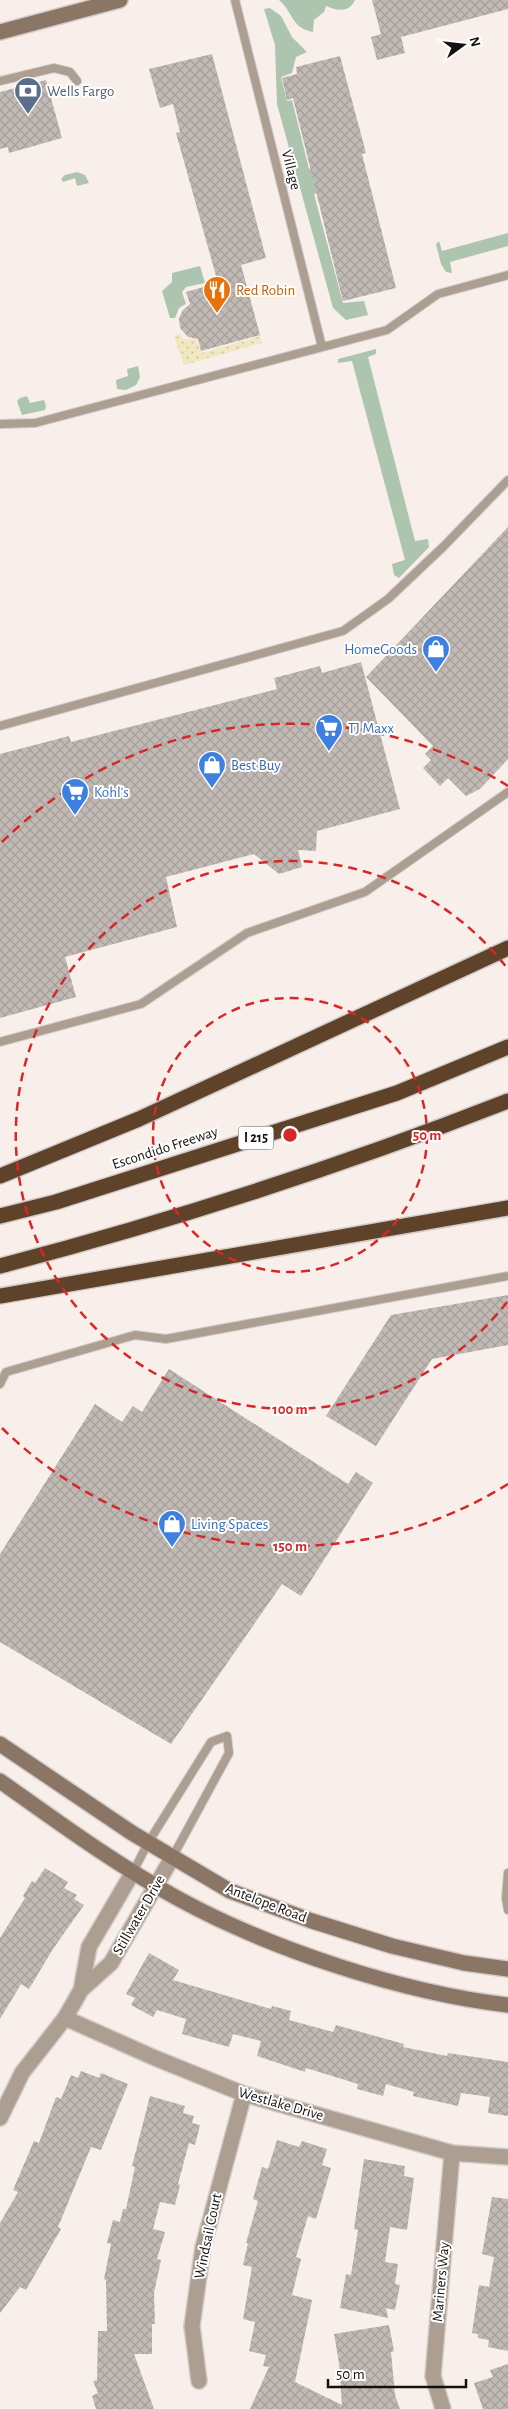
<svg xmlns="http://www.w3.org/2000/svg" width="508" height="2409" viewBox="0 0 508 2409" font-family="'Alegreya Sans',sans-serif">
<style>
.sand{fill:url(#sand-dots)}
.garden{fill:#adc5af}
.building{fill:url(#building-cross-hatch)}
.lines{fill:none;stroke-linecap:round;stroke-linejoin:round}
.lane-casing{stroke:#d3cbc7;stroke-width:10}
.street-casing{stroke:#d3cbc7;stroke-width:18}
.secondary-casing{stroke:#d3cbc7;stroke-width:18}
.highway-casing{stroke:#d3cbc7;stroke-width:18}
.lane{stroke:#ad9e92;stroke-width:8}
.street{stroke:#ad9e92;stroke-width:15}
.secondary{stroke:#8b7665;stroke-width:15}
.highway{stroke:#5e4229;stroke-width:15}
.ring{fill:none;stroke:#d62828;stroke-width:2.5;stroke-dasharray:9 6}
.labels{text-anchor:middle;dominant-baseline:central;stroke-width:4;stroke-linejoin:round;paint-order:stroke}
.shield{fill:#fefefe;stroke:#5a5756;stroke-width:1}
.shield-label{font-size:14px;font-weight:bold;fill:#13100e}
.service-label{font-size:15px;fill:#4e5e75;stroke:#fefefe;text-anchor:start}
.street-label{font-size:15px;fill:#13100e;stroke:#fefefe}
.food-label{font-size:15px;fill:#c56008;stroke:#fefefe;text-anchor:start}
.shop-label{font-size:15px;fill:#366cbe;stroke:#fefefe;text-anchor:start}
.centre{fill:#d62828;stroke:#fefefe;stroke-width:2.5}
.ring-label{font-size:15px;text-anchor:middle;font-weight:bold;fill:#d62828;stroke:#fefefe;stroke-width:4;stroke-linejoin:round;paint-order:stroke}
</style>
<defs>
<pattern id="sand-dots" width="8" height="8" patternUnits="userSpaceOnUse" patternTransform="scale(1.25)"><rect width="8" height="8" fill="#f1e8c2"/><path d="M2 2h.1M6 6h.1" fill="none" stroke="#cec6a6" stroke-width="1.8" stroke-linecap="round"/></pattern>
<pattern id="building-cross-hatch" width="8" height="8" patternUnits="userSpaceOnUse" patternTransform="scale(1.25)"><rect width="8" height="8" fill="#c1b9b4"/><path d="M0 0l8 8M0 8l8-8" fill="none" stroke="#a59e9a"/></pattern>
</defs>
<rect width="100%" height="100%" fill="#f8efea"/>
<path class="sand" d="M179 333 184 339H196L201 353 260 336 262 343 184 365 174 337Z"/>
<path class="garden" d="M279 0H355C349 13 337 11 326 6L324 12 314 20 313 32C291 28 294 13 279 0Z
M270 8 281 16 292 37 307 52 296 57 292 73 281 77 287 101 292 100 309 169 316 167 322 191 314 194 343 303 364 301 368 315 346 320 333 308 277 104 275 45 264 9Z
M77 172 85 175 89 183 77 186 75 178 63 182 61 179 65 175Z
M508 233V246L450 262 452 273 446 272 441 264 436 244 439 241 442 251Z
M200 266 205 283 186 287 182 292 186 304 179 308 175 318H170L162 291 172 282V273Z
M376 349V354L368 357 415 541 428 539 429 547 399 578 394 575 392 564 405 560 352 361 338 363V359Z
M138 366 140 377 136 385 126 390 117 389 116 380 128 376 127 369Z
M27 396 30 403 44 400 46 406 45 410 22 415 17 401 20 398Z"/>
<path class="building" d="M372 0H508V9L401 37 405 53 377 60 371 37 381 34Z
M212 54 266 258 241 265 260 335 201 351 198 339 188 337 180 328 179 318 183 310 190 304 186 292 218 283 176 133 180 132 173 104 160 108 149 69Z
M340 56 366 153 362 154 396 288 343 301 293 98 287 100 282 78 297 74 296 67Z
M46 80 62 138 9 153 8 147 0 149V92Z
M508 527V759L480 789 466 796 448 778 440 786 423 768 431 760 425 754 433 746 366 677Z
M361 662 400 809 317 831 316 851 298 850 302 867 279 874 254 854 166 877 177 927 65 957 76 997 0 1018V754L69 736 71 742 277 689 274 678 320 666 322 673Z
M508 1295V1345L432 1359 376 1446 326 1416 391 1315Z
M169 1369 348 1484 356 1472 373 1483 301 1596 282 1584 171 1744 0 1642V1554L95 1404 122 1422 133 1406 142 1412Z
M45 1868 68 1882 64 1888 77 1895 74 1899 84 1905 53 1949 29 1989 21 1984 0 2019V1938L25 1898 23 1896 32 1881 35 1883Z
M149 1953 179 1970 173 1980 271 2009 272 2006 291 2011 289 2020 333 2032 336 2025 404 2044 403 2047 447 2056 448 2053 508 2062V2116L488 2113 490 2097 461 2093 458 2106 413 2096 414 2092 386 2084 383 2096 357 2089 358 2084 306 2068 305 2072 257 2056 261 2041 233 2034 229 2047 182 2034 186 2019 157 2010 153 2017 131 2005 135 1998 126 1994Z
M81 2071 99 2078 101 2073 128 2084 101 2150 91 2147 58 2227 61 2229 26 2290 20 2287 0 2313V2223L18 2192 13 2190 34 2141 39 2143 56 2097 61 2099 71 2075 78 2078Z
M150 2096 185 2106 183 2113 194 2116 192 2123 200 2125 195 2145 189 2143 178 2184 180 2185 175 2205 160 2202 153 2229 165 2232 157 2259 161 2260 154 2293 155 2324H152V2354H134L154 2409H96L92 2396 98 2393 93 2381 97 2380 98 2331H107L106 2280 104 2279 111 2244 107 2243 113 2220 120 2222 123 2209H126L135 2167 132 2166Z
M277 2140 299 2147 302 2141 327 2149 322 2165 331 2168 316 2219 308 2216 296 2257 301 2259 292 2295 312 2300 295 2382 342 2405 339 2363 334 2334 389 2325 394 2351 391 2352 395 2395 400 2409H250L269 2367 263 2366 266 2355 249 2351 255 2322 243 2319 252 2267 243 2265 248 2243H246L258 2201 253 2199 262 2167 268 2169Z
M364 2159 405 2166 404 2176 414 2178 407 2230 390 2227 385 2262 398 2264 395 2284 400 2285 395 2310 386 2308 388 2318 340 2308 346 2274 351 2275 358 2230 354 2229Z
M492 2197 508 2199V2351L488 2347 489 2340 478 2338V2334L472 2333 479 2285 489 2287 494 2257 482 2254Z
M508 2364V2409H483L474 2383 493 2377 490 2370Z"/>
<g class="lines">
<defs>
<path id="lane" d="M235 0 322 347
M0 81 54 68 70 72 77 81
M0 424 35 423 387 330 438 294 508 275
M0 726 343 631 388 599 444 546 508 480
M0 1042 141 1004 247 933 365 892 508 792
M0 1384 6 1372 135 1335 166 1339 508 1276
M133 1872 148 1843 211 1742 227 1736 229 1753 172 1858
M508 1873 506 1898 508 1910"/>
<path id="street" d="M81 1990 111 1963 172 1858
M65 2018 155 2058 244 2094 452 2153 508 2157
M0 2118 22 2073 65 2018 81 1990 89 1947 133 1872
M199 2381 192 2326 203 2247 244 2094
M443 2409 433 2376 452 2153"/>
<path id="secondary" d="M0 32 120 0
M0 1744 132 1833 230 1891 312 1921 392 1946 464 1963 508 1969
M0 1781C58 1822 115 1864 177 1898 270 1949 403 1993 508 2005"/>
<path id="highway" d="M0 1176 139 1119 508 948
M0 1216 56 1202 397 1093 508 1047
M0 1266C172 1221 342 1166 508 1101
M0 1296 508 1208"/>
</defs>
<use href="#lane" class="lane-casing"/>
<use href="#street" class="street-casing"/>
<use href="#secondary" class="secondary-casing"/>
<use href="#highway" class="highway-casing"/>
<use href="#lane" class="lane"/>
<use href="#street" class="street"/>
<use href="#secondary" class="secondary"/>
<use href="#highway" class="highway"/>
</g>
<g class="ring">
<circle cx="290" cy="1135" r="137"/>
<path d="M507 1302A274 274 0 1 1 507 968"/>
<path d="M508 1484A411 411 0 0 1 2 1428M2 842A411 411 0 0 1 508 786"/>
</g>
<defs>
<symbol id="bank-pin" viewBox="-11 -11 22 30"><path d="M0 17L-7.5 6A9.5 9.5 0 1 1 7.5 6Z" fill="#5c6f8a" stroke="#fefefe"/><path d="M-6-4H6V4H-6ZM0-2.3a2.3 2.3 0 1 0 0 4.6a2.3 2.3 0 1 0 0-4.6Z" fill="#fff"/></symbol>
<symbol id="restaurant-pin" viewBox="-11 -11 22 30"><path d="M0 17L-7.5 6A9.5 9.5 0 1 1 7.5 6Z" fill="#e8710a" stroke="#fefefe"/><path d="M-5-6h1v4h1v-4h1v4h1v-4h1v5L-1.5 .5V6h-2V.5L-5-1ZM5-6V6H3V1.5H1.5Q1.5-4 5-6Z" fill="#fff"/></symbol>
<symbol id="shop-pin" viewBox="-11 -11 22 30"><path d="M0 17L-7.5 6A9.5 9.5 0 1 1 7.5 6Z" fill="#3f7fe0" stroke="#fefefe"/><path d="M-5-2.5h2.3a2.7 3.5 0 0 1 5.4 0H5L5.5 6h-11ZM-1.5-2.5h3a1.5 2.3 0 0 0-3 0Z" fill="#fff"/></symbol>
<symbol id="supermarket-pin" viewBox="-11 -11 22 30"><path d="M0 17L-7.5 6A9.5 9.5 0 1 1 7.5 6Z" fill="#3f7fe0" stroke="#fefefe"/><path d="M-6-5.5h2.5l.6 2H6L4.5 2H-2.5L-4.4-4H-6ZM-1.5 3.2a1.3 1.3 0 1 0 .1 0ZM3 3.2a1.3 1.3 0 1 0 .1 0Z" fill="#fff"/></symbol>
</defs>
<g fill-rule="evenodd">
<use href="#bank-pin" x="12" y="75" width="32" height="43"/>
<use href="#restaurant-pin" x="201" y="274" width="32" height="43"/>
<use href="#shop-pin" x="420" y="633" width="32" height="43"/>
<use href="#supermarket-pin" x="313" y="712" width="32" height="43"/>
<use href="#shop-pin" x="196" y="749" width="32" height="43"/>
<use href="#supermarket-pin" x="59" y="776" width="32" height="43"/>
<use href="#shop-pin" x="156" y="1508" width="32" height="43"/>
</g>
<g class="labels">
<rect class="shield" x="238.5" y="1126.5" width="35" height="23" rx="4"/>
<g class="shield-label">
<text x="256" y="1138">I 215</text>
</g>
<g class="service-label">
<text x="47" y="91">Wells Fargo</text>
</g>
<g class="street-label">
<text transform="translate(291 170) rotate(76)">Village</text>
<text transform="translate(165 1148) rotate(-18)">Escondido Freeway</text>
<text transform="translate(266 1903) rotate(21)">Antelope Road</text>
<text transform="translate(139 1915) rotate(-60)">Stillwater Drive</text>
<text transform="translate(281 2104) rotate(16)">Westlake Drive</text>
<text transform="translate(208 2236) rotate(-78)">Windsail Court</text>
<text transform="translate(441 2282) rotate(-85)">Mariners Way</text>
</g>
<g class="food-label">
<text x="236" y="290">Red Robin</text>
</g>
<g class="shop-label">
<text x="417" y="649" text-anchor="end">HomeGoods</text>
<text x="348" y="728">TJ Maxx</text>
<text x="231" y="765">Best Buy</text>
<text x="94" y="792">Kohl's</text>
<text x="191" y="1524">Living Spaces</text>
</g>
</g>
<circle cx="290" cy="1135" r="8" class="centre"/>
<g class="ring-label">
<text x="427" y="1140">50 m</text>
<text x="290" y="1414">100 m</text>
<text x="290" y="1551">150 m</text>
</g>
<g transform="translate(463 45) rotate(75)" stroke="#fefefe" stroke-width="4" paint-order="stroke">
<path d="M0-4L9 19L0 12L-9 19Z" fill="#13100e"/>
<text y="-8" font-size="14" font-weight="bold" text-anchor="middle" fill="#13100e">N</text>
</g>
<path d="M328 2379v8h138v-8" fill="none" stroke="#13100e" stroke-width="2.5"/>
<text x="336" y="2379" font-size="15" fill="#13100e" stroke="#fefefe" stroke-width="4" paint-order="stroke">50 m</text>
</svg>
